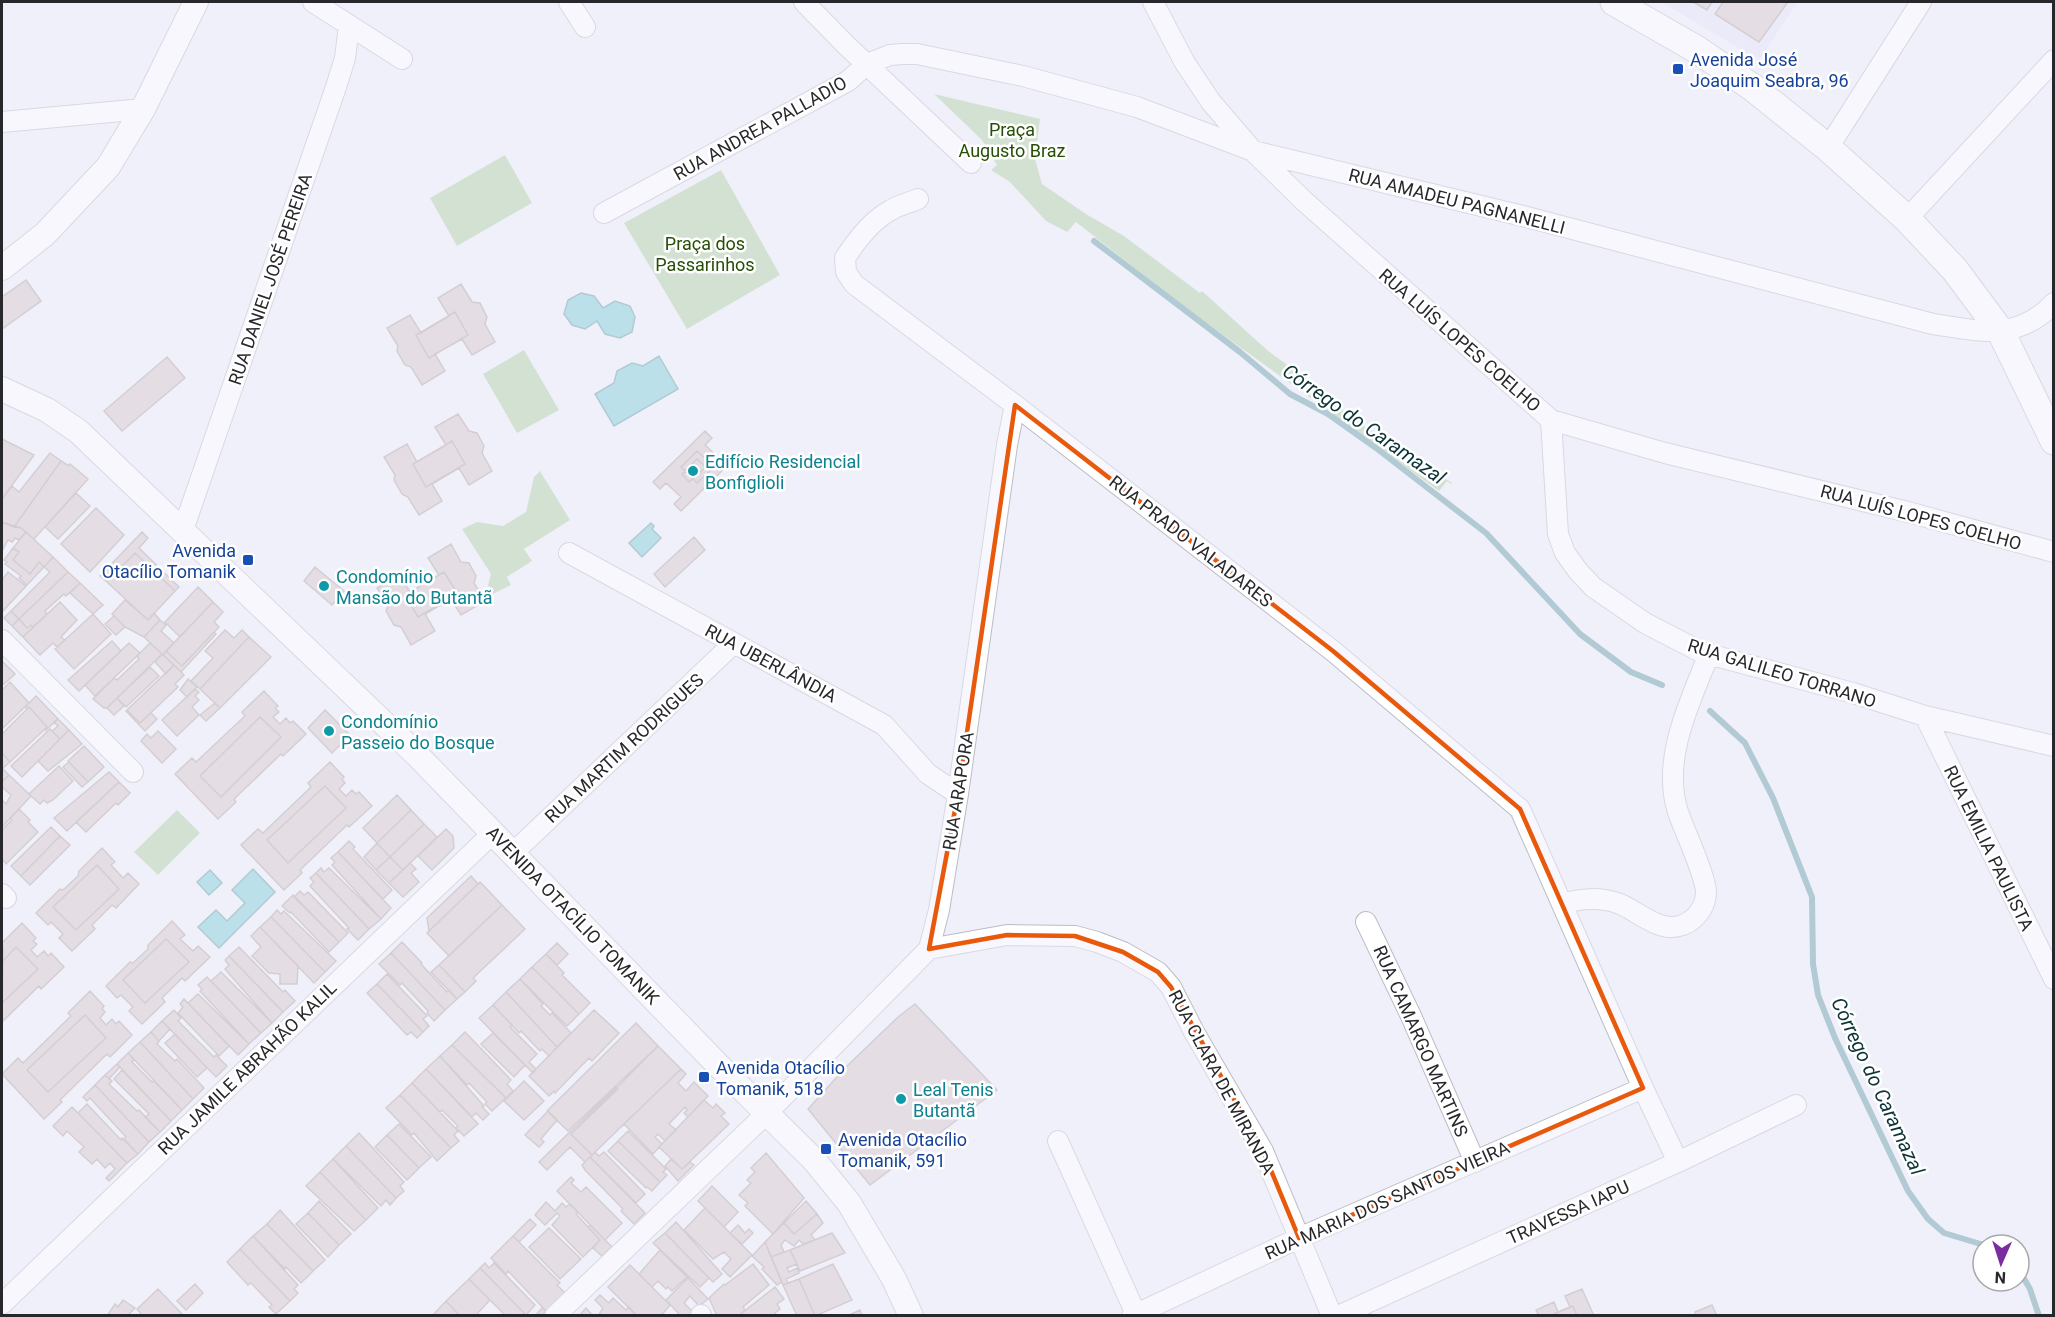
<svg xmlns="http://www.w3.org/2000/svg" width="2055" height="1317" viewBox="0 0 2055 1317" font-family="Roboto,sans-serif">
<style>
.built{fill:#e3e3f5}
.green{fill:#afcfa1}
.water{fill:#7dcdd4;stroke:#649ca2;stroke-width:1.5}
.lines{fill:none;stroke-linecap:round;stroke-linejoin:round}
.stream{stroke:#649ca2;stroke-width:6}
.building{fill:#d4c8c7;stroke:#b1a5a3;stroke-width:1.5}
.minor-casing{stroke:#bcbcc6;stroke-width:22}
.tertiary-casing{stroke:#bcbcc6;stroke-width:26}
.secondary-casing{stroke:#bcbcc6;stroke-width:29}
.minor{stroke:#fff;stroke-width:20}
.tertiary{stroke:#fff;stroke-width:24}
.secondary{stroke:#fff;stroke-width:27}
.marked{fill:none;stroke:#e8590c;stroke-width:4.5;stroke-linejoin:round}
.transit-dot{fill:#1a4fb4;stroke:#fff;stroke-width:2}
.culture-dot{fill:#0f9aa8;stroke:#fff;stroke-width:2}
.labels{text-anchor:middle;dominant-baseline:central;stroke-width:5;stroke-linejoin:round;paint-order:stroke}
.transit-label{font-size:18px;fill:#164399;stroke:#fff;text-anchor:start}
.street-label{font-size:18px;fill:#28282c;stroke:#fff}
.park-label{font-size:18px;fill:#254f05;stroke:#fff}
.culture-label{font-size:18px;fill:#0d838f;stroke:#fff;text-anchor:start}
.water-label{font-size:20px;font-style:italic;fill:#0c3437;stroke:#fff}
</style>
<rect width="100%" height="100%" fill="#f0f0fb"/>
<path class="built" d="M1661 2H1798L1759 60Z"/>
<path class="green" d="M934 94 1040 119 1035 159 1042 184 1086 214 1124 236 1200 293 1202 291 1267 350 1343 406 1341 409 1388 443 1452 483 1451 484 1447 481 1439 491 1183 306 1076 222 1067 232 1046 221 1010 182 991 170 997 165 982 140Z
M505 155 532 203 457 246 430 198Z
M721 170 780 275 687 329 624 223Z
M524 350 559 410 517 433 483 374Z
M540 471 570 520 524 549 532 561 507 577 511 585 493 594 488 585 491 574 462 529 477 522 503 526 526 512 534 477Z
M177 810 200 833 158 875 134 852Z"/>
<path class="water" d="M581 293 594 296 603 308 615 301 630 306 635 317 632 332 620 338 605 334 597 321 585 329 572 325 564 314 568 300Z
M659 356 678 389 614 426 595 394 614 383 617 371 632 363 643 366Z
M651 523 654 526 652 529 661 538 642 557 629 543Z
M253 869 275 892 219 948 198 927 216 910 227 921 245 903 232 890Z
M210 870 222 883 209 895 197 882Z"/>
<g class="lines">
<path class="stream" d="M1094 241 1240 352 1290 394 1328 414 1376 448 1486 533 1580 634 1631 672 1662 685
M1710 711 1745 743 1773 798 1812 897 1813 964 1818 995 1835 1038 1908 1191 1928 1219 1944 1233 1984 1245
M2019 1270 2030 1289 2039 1316"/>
</g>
<path class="building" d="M1693 2H1712L1707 10Z
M1723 2H1788L1759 42 1715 14Z
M26 280 41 301 2 329V297Z
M461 284 472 302 480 303 487 317 485 324 495 342 472 355 462 339 435 354 445 371 422 385 411 367 405 365 397 351 398 346 387 328 410 315 421 333 449 316 438 298Z
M455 312 468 335 429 358 416 335Z
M167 357 185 378 122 431 104 411Z
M458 414 469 431 477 433 484 446 482 453 492 471 469 485 459 468 432 484 442 501 419 515 408 497 402 494 394 480 395 475 384 457 407 444 417 462 446 445 435 427Z
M705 431 712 438 705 445 720 459 726 453 733 460 681 511 674 504 681 497 666 483 660 489 653 482Z
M2 439 34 455 2 499Z
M452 441 465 464 426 487 413 464Z
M697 451 714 467 697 483 681 467Z
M50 453 61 461 14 527 2 522V499L12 486 19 492Z
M697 459 706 467 689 482 682 474Z
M61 461 69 466 70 464 88 479 34 539 21 528 14 527Z
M76 493 90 506 58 539 45 527Z
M96 508 124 535 90 572 61 544Z
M2 522 21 528 26 532 19 540 15 538 12 542 8 540 2 551Z
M26 532 53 557 44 567 39 562 30 574 13 560 19 552 13 548Z
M142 532 148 538 139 548 179 587 175 591 135 553 107 582 100 576Z
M694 537 705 550 665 587 654 574Z
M451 544 461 562 469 563 476 576 474 583 485 601 461 615 451 599 425 614 435 631 411 645 401 627 394 625 386 611 388 606 377 588 399 575 410 592 439 575 428 558Z
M13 548 19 552 13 560 30 574 39 562 44 567 27 585 19 578 21 576 5 564 7 562 4 560Z
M135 553 175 591 148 620 107 582Z
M53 557 68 572 19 619 11 611 50 572 44 567Z
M315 567 344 591 332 605 304 581Z
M8 572 26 586 2 612V580Z
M68 572 80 583 66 596 64 594 45 611 47 614 33 627 31 625 27 628 19 619Z
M444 572 458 594 418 617 405 595Z
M80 583 103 605 93 614 70 593Z
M198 587 213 602 180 637 165 622Z
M125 600 148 620 154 613 160 620 144 637 125 627 112 614Z
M60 602 77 620 61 637 65 640 57 647 53 643 40 655 23 637Z
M213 602 223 612 214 622 219 627 182 666 166 651Z
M11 611 19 619 12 626 4 618Z
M93 614 111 634 74 669 55 649Z
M114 616 125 627 116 635 105 624Z
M19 619 27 628 31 625 33 627 23 637 12 626Z
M160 620 166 625 161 631 174 643 163 655 144 637Z
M225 630 234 638 242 630 249 637 200 689 191 681 213 658 205 651Z
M214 632 216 634 181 672 163 655 166 651 182 666Z
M249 637 271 657 220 708 200 689Z
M112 641 121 651 79 691 68 680Z
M129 643 140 653 95 696 85 685Z
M150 643 162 654 107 708H104L93 699 114 678 117 680 139 659 137 656Z
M162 654 174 665 166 674 155 662Z
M2 661 15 674 4 684 2 682Z
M174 665 184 675 175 684 178 687 140 723 127 710Z
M150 667 159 676 126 707 117 698Z
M188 679 197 687 187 697 180 690Z
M10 682 29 703 2 729V690Z
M195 689 199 692 195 696 199 700 192 707 199 715 177 736 162 720Z
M264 691 278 706 275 708 279 712 273 717 280 724 286 718 290 723 293 721 306 734 283 756 281 754 234 799 236 802 218 819 175 774 192 758 196 762 245 716 242 712Z
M36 696 58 719 46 730 47 727 29 707 27 709 25 707Z
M117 698 124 706 114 715 107 708Z
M215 703 220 708 206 721 200 715Z
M29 707 47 727 10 762 2 753V734Z
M127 710 140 723 151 713 157 719 145 731 126 711Z
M325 710 350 735 332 753 308 728Z
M260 717 281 737 221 797 200 776Z
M58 719 69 730 60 739 52 731 58 726 54 722Z
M50 729 60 739 22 777 11 766Z
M69 730 82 744 48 771 38 761Z
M158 731 176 749 162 763 141 741 147 734 151 738Z
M84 746 104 767 88 782 68 761Z
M2 753 10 762 3 768H2Z
M69 762 88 782 82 787 63 767Z
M330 762 344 777 342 779 345 783 339 789 346 796 352 790 356 794 359 792 372 806 349 827 347 825 300 870 302 873 284 890 241 845 258 829 263 833 311 787 308 783Z
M59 766 73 781 53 800 47 803 44 800 40 804 29 794Z
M2 768 9 775 2 781Z
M109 772 119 782 67 831 54 818Z
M9 775 31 796 2 827V800L6 804 11 795 2 787V782Z
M119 782 130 793 118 805 116 803 86 832 76 822Z
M325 786 346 808 288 863 267 840Z
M397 795 411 810 377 843 363 828Z
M19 809 30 820 28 822 38 832 6 864 2 859V830L12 820 10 818Z
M411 810 424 824 390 857 377 843Z
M424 824 437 837 403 870 390 857Z
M51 827 60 836 21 876 11 866Z
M446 829 453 836 454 848 432 870 418 856Z
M60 836 70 845 30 885 21 876Z
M349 841 355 847 353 849 392 890 383 899 338 852Z
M377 843 390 857 376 870 364 857Z
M102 848 115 862 111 865 123 878 128 873 139 884 116 908 112 905 92 925 95 929 72 951 59 938 63 934 51 922 48 925 36 913 60 889 63 890 78 876 79 871Z
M338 852 391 908 381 919 332 865 335 862 331 858Z
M390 857 403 870 389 883 376 870Z
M410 863 416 869 411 873 419 882 403 897 389 883Z
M97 865 119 889 76 930 53 907Z
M321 868 324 872 329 868 381 919 369 929 316 873Z
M316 873 369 929 358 940 347 929 349 928 310 886 314 882 310 878Z
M471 876 478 884 429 931 427 918Z
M480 882 502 905 449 956 427 933Z
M300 891 304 895 308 892 348 933 339 942 294 897Z
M293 895 339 942 329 952 291 912 290 913 282 906Z
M502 905 525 929 473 978 476 981 465 992 439 965Z
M277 910 281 914 284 911 336 961 325 972 271 917Z
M271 917 325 972 314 983 260 927Z
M172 921 185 935 180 939 193 951 198 946 210 957 185 981 182 978 162 998 165 1002 142 1024 129 1011 133 1007 121 995 117 998 106 986 130 962 133 963 148 949V945Z
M22 923 36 938 33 941 37 944 31 950 37 957 44 951 48 956 51 953 64 967 41 989 39 986 2 1022 3 948 2 943Z
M260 927 298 966 297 984H280V974L269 973 252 956 261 947 251 936Z
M166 939 189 962 145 1003 123 980Z
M402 942 422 963 421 964 447 992 449 990 457 999 445 1010 391 953Z
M557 943 568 954 557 965 546 954Z
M16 947 38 969 2 1003V962Z
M239 947 283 992 285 990 295 1001 283 1012 229 956Z
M391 953 445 1010 434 1021 427 1013 428 1011 402 983 400 985 379 964Z
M546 954 564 973 562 975 590 1003 579 1014 532 967Z
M229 956 283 1012 272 1023 225 969 229 965 225 960Z
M439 965 465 992 457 999 431 972Z
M532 967 579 1014 567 1026 520 979Z
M221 972 272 1023 261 1033 211 981Z
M387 974 427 1016 423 1019 429 1026 423 1032 377 984Z
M207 977 261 1033 249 1044 200 991 202 989 198 985Z
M520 979 543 1004 541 1006 550 1015 552 1013 571 1033 557 1047 506 992Z
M377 984 423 1032 417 1038 411 1032 407 1035 367 993Z
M90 991 104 1006 102 1009 105 1012 100 1018 106 1025 112 1019 116 1024 119 1021 132 1035 110 1057 107 1054 60 1100 62 1102 44 1119 2 1074 18 1058 23 1063 71 1016 68 1013Z
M506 992 557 1047 549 1056 542 1049 540 1051 521 1031 519 1033 493 1005Z
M198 994 249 1044 238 1055 188 1003Z
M184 999 229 1046 219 1056 178 1013 183 1007 180 1004Z
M915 1004 997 1090 870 1185 808 1109 847 1066 898 1017Z
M493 1005 512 1025 510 1027 537 1054 529 1062 536 1069 533 1073 479 1018Z
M174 1010 181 1018 178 1021 214 1057 216 1055 227 1066 216 1077 162 1021Z
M594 1010 619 1033 592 1061 589 1058 555 1093 554 1091 549 1096 529 1076Z
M85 1015 106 1038 48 1092 27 1070Z
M162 1021 170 1029 159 1041 151 1032Z
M636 1023 658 1046 568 1131 547 1111Z
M151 1032 159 1041 157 1044 175 1061 177 1059 204 1088 193 1099 140 1042Z
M465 1032 511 1080 507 1084 513 1091 506 1098 452 1045Z
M493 1033 525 1065 514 1077 481 1044Z
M175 1034 207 1068 197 1077 165 1043Z
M140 1042 193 1099 182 1110 128 1053Z
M452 1045 506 1098 492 1111 485 1104 487 1102 469 1083 467 1085 440 1056Z
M658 1046 681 1069 592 1155 571 1134Z
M128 1053 134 1060 132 1062 152 1082 154 1081 182 1110 171 1121 117 1064Z
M440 1056 484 1106 482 1107 489 1114 483 1120 476 1113 472 1117 426 1069Z
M117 1064 120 1067 109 1079 105 1075Z
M426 1069 478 1124 464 1136 456 1128 458 1126 442 1110 440 1112 412 1083Z
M681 1069 686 1074 678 1083 686 1091 694 1082 708 1096 688 1117 684 1113 687 1110 685 1107 669 1124 676 1130 665 1141 658 1134 655 1137 662 1144 653 1154 624 1124Z
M122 1070 171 1121 160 1132 145 1117 149 1114 114 1079Z
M105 1075 112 1081 109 1084 137 1111 139 1110 160 1132 149 1142 95 1085Z
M524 1081 544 1101 524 1120 504 1101Z
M412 1083 458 1131 454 1135 459 1141 451 1148 400 1095Z
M95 1085 149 1142 138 1154 124 1139 126 1137 90 1098 87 1101 83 1097Z
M616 1087 618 1089 571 1134 592 1155 585 1162 570 1147 547 1170 539 1162Z
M400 1095 451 1148 437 1161 414 1133 412 1135 386 1108Z
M704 1100 713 1108 716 1104 725 1113 721 1116 729 1124 682 1169 659 1147Z
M87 1104 121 1140 122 1138 138 1154 127 1163 78 1113Z
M72 1107 127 1163 109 1181 106 1178 115 1169 110 1163 105 1168 97 1159 92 1164 79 1152 84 1147 67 1131 63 1136 53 1126Z
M548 1111 557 1120 541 1139 544 1142 539 1147 525 1135Z
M399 1124 431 1157 419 1168 387 1135Z
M628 1131 666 1169 663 1172 667 1175 660 1182 618 1141Z
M359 1133 404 1182 400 1186 404 1191 396 1198 346 1146Z
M387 1135 419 1168 407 1180 375 1147Z
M618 1141 660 1182 652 1191 647 1187 646 1188 608 1151Z
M346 1146 396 1198 390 1205 386 1200 381 1206 333 1159Z
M595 1152 599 1156 604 1152 645 1194 636 1203 590 1157Z
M766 1153 804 1198 773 1234 745 1206 748 1203 739 1195 751 1183 747 1180 755 1172 751 1168Z
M590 1157 645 1213 634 1224 621 1211 623 1209 585 1170 582 1165Z
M333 1159 378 1208 366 1220 320 1172Z
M671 1159 682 1169 690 1162 694 1165 678 1181 665 1166Z
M320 1172 366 1220 354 1231 306 1186Z
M571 1177 574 1180 571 1183 581 1192 586 1187 622 1223 605 1240 557 1191Z
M712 1186 738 1212 724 1227 698 1201Z
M319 1201 351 1234 339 1245 308 1213Z
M806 1201 817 1214 794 1234 784 1223Z
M546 1202 555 1211 562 1203 566 1207 570 1204 578 1212 576 1214 600 1240 583 1257 552 1225 560 1216 557 1213 545 1225 535 1215Z
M705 1208 752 1255 730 1277 722 1269 731 1259 724 1252 713 1259 684 1230Z
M280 1210 325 1260 313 1271 267 1224Z
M308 1213 339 1245 328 1257 296 1224Z
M817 1214 823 1223 811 1235 815 1240 803 1244 799 1240 794 1246 785 1240 781 1245 784 1252 771 1257 765 1242 784 1223 794 1234Z
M530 1219 536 1225 519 1242 513 1236Z
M676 1222 722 1274 713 1282 665 1233Z
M267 1224 313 1271 301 1283 286 1267 285 1269 253 1236Z
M590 1225 612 1247 602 1256 593 1248 600 1240 588 1227Z
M738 1225 745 1233 749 1229 753 1233 742 1244 730 1233Z
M549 1228 581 1259 560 1279 529 1247Z
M665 1233 709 1278 700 1287 653 1243Z
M832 1233 845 1253 800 1271 790 1250Z
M253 1236 298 1285 294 1289 298 1293 290 1301 240 1249Z
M513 1236 560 1283 557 1285 565 1293 546 1311 508 1271 506 1274 491 1258Z
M765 1242 782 1282 777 1285 762 1269 764 1267 752 1256Z
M240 1249 290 1301 276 1314 269 1307 272 1305 251 1283 248 1285 227 1262Z
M660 1250 687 1277 672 1291 668 1287 666 1289 658 1281 652 1287 639 1274Z
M790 1250 797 1264 787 1268 789 1272 797 1268 799 1273 786 1279 788 1283 783 1285 771 1257Z
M485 1263 489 1268 494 1263 535 1305 526 1315 480 1268Z
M753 1264 769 1285 743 1307 745 1310 738 1316H717L709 1298 724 1284 725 1285Z
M833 1264 852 1300 815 1316 799 1279Z
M630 1265 670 1305 661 1316H637L608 1287Z
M480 1268 526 1315V1316H506L469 1279Z
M688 1278 708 1299 699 1306 690 1296 684 1303 693 1312 688 1316H681L666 1300Z
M469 1279 490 1300 475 1316H460L446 1301Z
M799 1279 815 1316H797L783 1285Z
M195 1284 203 1293 186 1310 177 1301Z
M775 1287 784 1299 777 1304 780 1309 775 1313 776 1316H738Z
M158 1289 184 1316H143L137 1309Z
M1582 1289 1594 1316H1539L1536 1310 1554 1302 1558 1312 1570 1307 1565 1296Z
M600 1295 609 1303 613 1298 626 1310 629 1307 637 1316H598L603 1308 595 1300Z
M123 1300 135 1308 129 1314 131 1316H107L115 1304 118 1307Z
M446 1301 460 1316H432Z
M1712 1305 1717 1316H1696L1695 1312Z
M1573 1306 1577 1316H1555L1554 1314Z
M542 1308 546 1311 542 1316H535Z
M586 1308 593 1316H579Z
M860 1310 862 1316H847Z"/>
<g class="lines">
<defs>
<path id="minor" d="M313 2 402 59
M569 2 585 27
M804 2 846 45 971 163
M1153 2 1185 63 1211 102 1253 151 1304 201 1551 420 1665 453 1908 512 2054 552
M2 122 143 109
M1828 148 1921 2
M918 199C909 203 899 205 891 210 872 220 856 241 845 258L846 272 854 284 1015 405 1333 651 1520 809 1643 1088 1678 1162
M604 213 848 81 867 64 890 55 902 54H917L1023 76 1137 107 1253 151 1523 216 1933 324C1980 331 2017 342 2054 303
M1907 219 2054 60
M1551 420 1558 534 1565 553 1578 571 1593 587 1645 623 1701 652 1853 693 1925 716 2054 746
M183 530 336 87 345 58 349 25
M569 553 884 725 928 774 958 794
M2 640 133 772
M1925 716 2054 979
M513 853 734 643
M2 894 6 898
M1562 904C1580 898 1602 897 1620 904 1637 911 1659 932 1679 926 1693 923 1705 909 1706 894 1707 878 1684 830 1678 812 1661 759 1690 702 1709 654
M1366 922 1411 1016 1475 1162
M929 949 1007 935 1075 936 1097 942 1123 952 1158 972 1171 987 1194 1032 1263 1151 1332 1316
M1058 1141 1136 1314
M2 1304 493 833
M701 1315V1316
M555 1316 767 1113 929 949 939 910 958 794 1007 445 1015 405
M1132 1316 1299 1238 1643 1088
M1338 1316 1678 1162 1796 1105"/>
<path id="tertiary" d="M2 268 45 234 108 167 143 109 196 2
M2 389 47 410 78 431 417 755 719 1066 814 1160 849 1203 894 1279 911 1316"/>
<path id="secondary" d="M1614 2 1696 49 1752 87 1828 148 1907 219 1955 270 2001 332 2054 441"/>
</defs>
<use href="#minor" class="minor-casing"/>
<use href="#tertiary" class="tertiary-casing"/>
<use href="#secondary" class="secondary-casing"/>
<use href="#minor" class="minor"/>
<use href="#tertiary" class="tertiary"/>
<use href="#secondary" class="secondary"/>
</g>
<path d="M0 0H2055V1317H0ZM1015 405 1333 651 1520 809 1643 1088 1299 1238 1263 1151 1171 987 1158 972 1123 952 1075 936 1007 935 929 949 958 794Z" fill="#f0f0fb" fill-opacity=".55" fill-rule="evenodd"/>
<path class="marked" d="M1015 405 1333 651 1520 809 1643 1088 1299 1238 1263 1151 1171 987 1158 972 1123 952 1075 936 1007 935 929 949 958 794Z"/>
<g class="transit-dot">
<rect x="1672" y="63" width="12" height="12" rx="3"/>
<rect x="242" y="554" width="12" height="12" rx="3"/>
<rect x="698" y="1071" width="12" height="12" rx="3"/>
<rect x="820" y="1143" width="12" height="12" rx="3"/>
</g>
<g class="culture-dot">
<circle cx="693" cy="471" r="6"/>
<circle cx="324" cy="586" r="6"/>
<circle cx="329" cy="731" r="6"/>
<circle cx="901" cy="1099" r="6"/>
</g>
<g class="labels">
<g class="transit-label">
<text x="1690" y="59">Avenida José<tspan x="1690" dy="21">Joaquim Seabra, 96</tspan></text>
<text x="236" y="550" text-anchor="end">Avenida<tspan x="236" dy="21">Otacílio Tomanik</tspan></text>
<text x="716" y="1067">Avenida Otacílio<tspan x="716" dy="21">Tomanik, 518</tspan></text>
<text x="838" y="1139">Avenida Otacílio<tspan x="838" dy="21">Tomanik, 591</tspan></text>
</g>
<g class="street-label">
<text transform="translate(760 128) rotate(-29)">RUA ANDREA PALLADIO</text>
<text transform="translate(1457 201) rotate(14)">RUA AMADEU PAGNANELLI</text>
<text transform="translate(270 279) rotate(-71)">RUA DANIEL JOSÉ PEREIRA</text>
<text transform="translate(1460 340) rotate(41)">RUA LUÍS LOPES COELHO</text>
<text transform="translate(1921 517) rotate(15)">RUA LUÍS LOPES COELHO</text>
<text transform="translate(1191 541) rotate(38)">RUA PRADO VALADARES</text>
<text transform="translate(771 663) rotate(28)">RUA UBERLÂNDIA</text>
<text transform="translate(1782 673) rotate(17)">RUA GALILEO TORRANO</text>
<text transform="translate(624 748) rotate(-43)">RUA MARTIM RODRIGUES</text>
<text transform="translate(958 791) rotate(-81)">RUA ARAPORA</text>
<text transform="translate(1989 848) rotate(64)">RUA EMILIA PAULISTA</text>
<text transform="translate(573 915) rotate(46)">AVENIDA OTACÍLIO TOMANIK</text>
<text transform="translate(1421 1041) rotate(66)">RUA CAMARGO MARTINS</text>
<text transform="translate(247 1068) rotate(-44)">RUA JAMILE ABRAHÃO KALIL</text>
<text transform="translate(1222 1082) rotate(62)">RUA CLARA DE MIRANDA</text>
<text transform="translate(1387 1200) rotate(-24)">RUA MARIA DOS SANTOS VIEIRA</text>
<text transform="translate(1568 1212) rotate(-24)">TRAVESSA IAPU</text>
</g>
<g class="park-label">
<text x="1012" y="129">Praça<tspan x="1012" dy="21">Augusto Braz</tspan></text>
<text x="705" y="243">Praça dos<tspan x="705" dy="21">Passarinhos</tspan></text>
</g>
<g class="culture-label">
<text x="705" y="461">Edifício Residencial<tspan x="705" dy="21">Bonfiglioli</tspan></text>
<text x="336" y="576">Condomínio<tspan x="336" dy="21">Mansão do Butantã</tspan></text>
<text x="341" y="721">Condomínio<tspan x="341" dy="21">Passeio do Bosque</tspan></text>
<text x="913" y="1089">Leal Tenis<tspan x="913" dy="21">Butantã</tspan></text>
</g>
<g class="water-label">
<text transform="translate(1364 424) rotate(35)">Córrego do Caramazal</text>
<text transform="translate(1878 1086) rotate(65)">Córrego do Caramazal</text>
</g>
</g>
<rect width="2055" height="1317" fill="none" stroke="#28282c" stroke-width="6"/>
<g transform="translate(2001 1263) rotate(183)"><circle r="28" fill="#ffffff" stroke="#a9a9ab" stroke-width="1.5"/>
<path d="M0-4.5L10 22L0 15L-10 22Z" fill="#792d9f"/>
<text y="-9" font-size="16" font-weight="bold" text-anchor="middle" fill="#28282c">N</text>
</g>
</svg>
